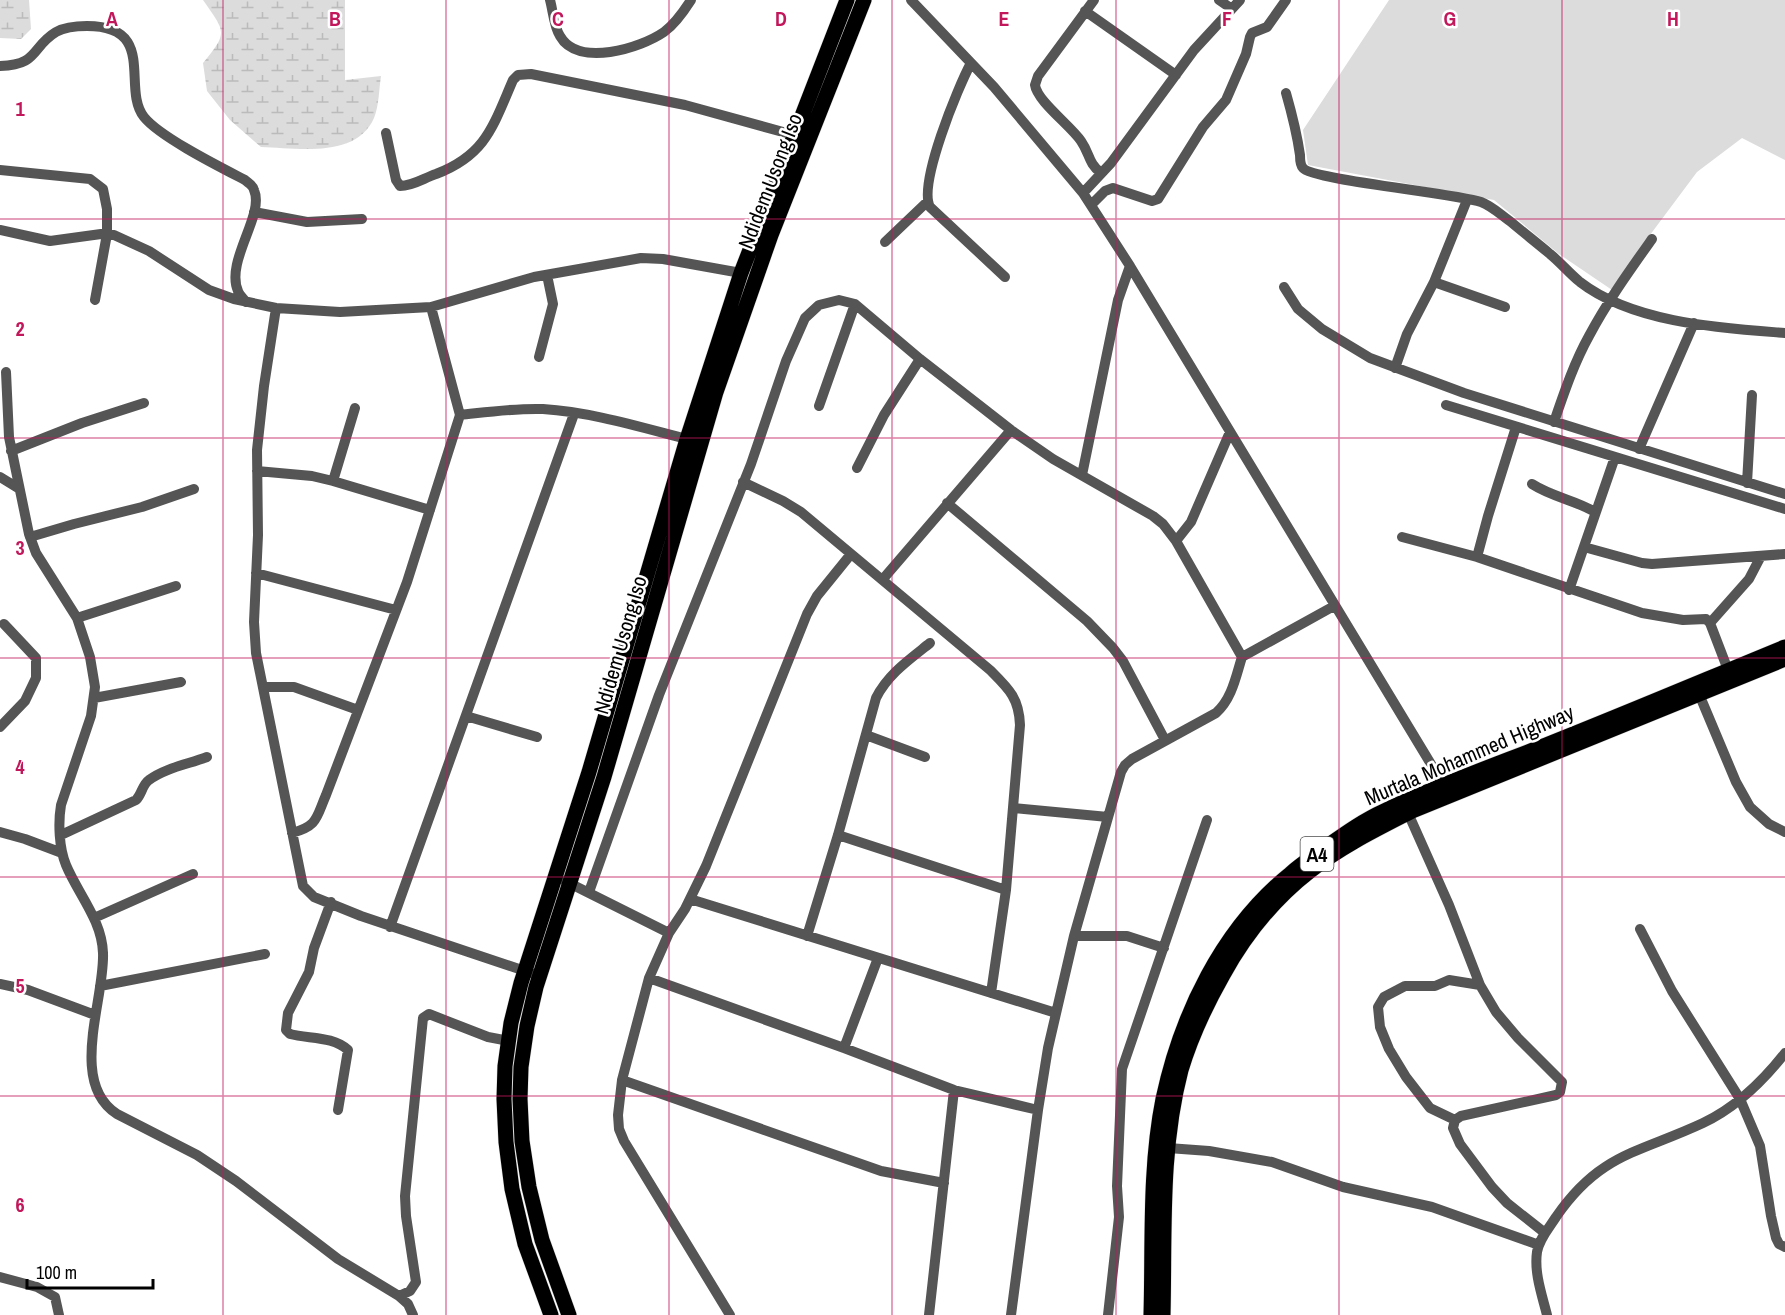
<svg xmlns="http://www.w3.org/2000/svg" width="1785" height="1315" viewBox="0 0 1785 1315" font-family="'Archivo Narrow',sans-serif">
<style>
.grass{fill:#dcdcdc}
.wetland{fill:url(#wetland-marsh)}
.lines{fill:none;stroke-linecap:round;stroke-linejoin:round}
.highway-casing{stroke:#dbdbdb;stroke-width:16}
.minor{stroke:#555;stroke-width:10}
.highway{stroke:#000;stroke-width:15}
.grid{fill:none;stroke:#c2185b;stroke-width:1.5;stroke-opacity:0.55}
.labels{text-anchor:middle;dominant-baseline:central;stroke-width:5;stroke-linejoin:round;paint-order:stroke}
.shield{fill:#fff;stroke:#4c4c4c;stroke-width:1.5}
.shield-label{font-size:20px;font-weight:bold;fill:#000}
.street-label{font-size:21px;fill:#000;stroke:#fff}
.grid-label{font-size:20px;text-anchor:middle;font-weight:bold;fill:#c2185b;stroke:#fff;stroke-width:5;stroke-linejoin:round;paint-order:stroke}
</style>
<defs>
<pattern id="wetland-marsh" width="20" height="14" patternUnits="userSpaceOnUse" patternTransform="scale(1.5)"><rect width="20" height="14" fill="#dcdcdc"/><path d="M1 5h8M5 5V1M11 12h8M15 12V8" fill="none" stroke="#bbb"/></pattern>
</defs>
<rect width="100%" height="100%" fill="#fff"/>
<path class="grass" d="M1389 0H1785V160L1742 138 1697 172 1644 243 1615 292 1559 254 1494 200 1308 165 1303 130Z"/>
<path class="wetland" d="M0 0H29L31 29 21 39 0 38Z
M203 0H345V80L381 76C379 89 379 106 374 118 356 159 297 148 261 147L230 120 207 91 203 63C229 32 225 32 203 0Z"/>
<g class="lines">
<defs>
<path id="highway" d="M551 1315 525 1244 512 1189 506 1142 504 1099 505 1066 511 1023 521 983 589 772 687 439 741 273 847 0
M569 1315 542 1240 529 1187 522 1141 520 1099 521 1067 527 1026 536 987 604 777 716 392 771 235 864 0
M1151 1315C1153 1244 1149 1169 1163 1099 1181 1015 1222 929 1290 874 1300 865 1312 857 1323 849 1343 835 1362 821 1384 811 1438 785 1495 765 1551 743 1629 712 1707 679 1785 647
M1163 1315C1165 1234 1160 1150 1181 1070 1191 1037 1206 1005 1223 975 1245 935 1274 899 1310 871 1342 846 1377 829 1412 811L1785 659"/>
</defs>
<use href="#highway" class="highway-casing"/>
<path class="minor" d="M550 0C553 11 554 27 560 36 578 68 641 48 664 32 675 24 684 11 691 0
M911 0 994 87 1083 193 1130 266 1443 784
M1094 0 1038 76 1035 85C1037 101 1071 126 1081 141 1090 154 1088 163 1101 173
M1219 0 1232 9
M1085 11 1176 75
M971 63C958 87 918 184 930 207L1005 277
M0 66C39 65 31 47 56 32 65 27 77 26 87 26 158 26 121 88 144 117 160 137 220 167 245 180 248 183 253 185 254 190 265 215 225 261 238 291 239 295 244 299 246 302
M1286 93C1292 114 1297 134 1300 155 1300 159 1300 165 1303 168 1312 180 1455 193 1481 202 1492 206 1501 215 1511 222 1524 233 1537 243 1550 254 1560 262 1569 273 1580 282 1633 323 1720 328 1785 333
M386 133 396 180 400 186C413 186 424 178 436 174 486 155 493 126 513 80L518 75 531 74 685 105 794 135
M0 170 90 179 103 189 107 209V234L95 300
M1083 193 1111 163 1194 50 1240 0
M1091 205 1105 191 1113 188 1152 201 1158 199 1203 127 1226 100 1246 54 1250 37 1252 33 1267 27 1286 0
M254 212 307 222 362 219
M0 230 50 241 101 234 114 235 149 251 209 290 234 299 276 308 340 312 431 307 534 277 641 258 663 259 741 273
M885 242 927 202
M1434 282 1505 307
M1284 287 1298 309 1322 329 1370 358 1464 393 1785 494
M276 308 264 386 257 450 258 535 254 622 256 653 303 886 314 897 361 916 531 973
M539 357 553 304 547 275
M1395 368 1407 334 1434 282 1467 200
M6 372 9 437 29 534 36 553 77 618 90 657 95 687 91 716 61 805C58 823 59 848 66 865 78 894 102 920 103 953 105 999 68 1083 117 1114L197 1155 236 1181 338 1259 399 1296 408 1304 413 1315
M1446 405 1785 509
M819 406 855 304
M460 415C488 412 515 408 543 409 591 412 640 427 687 439
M1554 422C1564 393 1574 363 1589 336 1607 302 1630 270 1652 239
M1639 449 1694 323
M11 451 82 423 144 403
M857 468 884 415 920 359
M257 471 312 476 333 481 430 510
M1082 475 1118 300 1130 266
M0 477 18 488
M333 481 355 408
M743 482 783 501 801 512 990 670C1009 689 1019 698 1020 725L1006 890 991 993
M1747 483 1752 395
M1532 484C1552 497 1575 500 1595 512
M947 503 1087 621 1113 648 1123 661 1165 740
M30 537 74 524 142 507 194 489
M1402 537 1477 557 1642 613 1683 620 1706 619 1710 623 1728 670
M1176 541 1191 522 1230 432
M1584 547 1642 563 1652 564 1785 554
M1477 557 1488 516 1516 427
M256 573 396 610
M883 579 1011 430
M1569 590 1615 457
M77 618 176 586
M1710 623 1749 579 1761 556
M263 687H294L358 710
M1699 694 1736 782 1750 807 1769 824 1785 832
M94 698 181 682
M466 716 537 737
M0 727 25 701 36 678V658L4 624
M866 735 925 757
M1013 808 1108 817
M1408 813 1449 905 1480 985 1496 1012 1518 1038 1562 1082 1560 1092 1556 1095 1461 1116 1455 1120 1453 1128 1460 1144 1492 1187 1507 1203 1545 1233
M0 832 25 839 62 853
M292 833C318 826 316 818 326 795L407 582 460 415 431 307
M61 835 136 800C142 794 142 785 149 780 165 768 189 764 207 757
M838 835 1006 890
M565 881 669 933
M589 892 659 695 751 464 786 361 805 318 819 305 839 300 855 304 920 359 1011 430 1053 459 1153 516 1163 524 1176 541 1242 657
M690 899 1056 1013
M331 902 314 948 309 972 288 1013 286 1030 290 1034C309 1039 333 1036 348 1050L338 1110
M94 918 193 874
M390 927 574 414
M1640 929 1672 991 1740 1099 1760 1146 1771 1216 1776 1238 1779 1244 1785 1247
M807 936 838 835 876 698C888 674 910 659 930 643
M1074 936H1127L1164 948
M649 978 844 1048 954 1090 1038 1110
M0 984 28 990 95 1015
M100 986 265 954
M844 1048 878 958
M622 1080 881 1171 944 1183
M1455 1120 1430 1108 1406 1077 1389 1049 1380 1027 1378 1007 1384 997 1405 986H1435L1449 980 1480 985
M1168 1148 1209 1151 1272 1162 1343 1187 1432 1207 1539 1245
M0 1277 37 1287 55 1297 59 1315
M399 1296 410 1291 416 1282 406 1216 405 1196 423 1018 429 1014 488 1037 509 1041
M730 1315 624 1141 619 1129 618 1115 622 1080 649 978 669 933 685 909 706 866 807 614 817 596 851 554
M929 1315 954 1090
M1011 1315 1038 1110 1048 1048 1074 936 1121 772 1125 765 1132 759 1216 713C1232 699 1236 676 1242 657L1334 606
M1108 1315 1119 1217 1117 1186 1122 1069 1207 820
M1547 1315C1542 1295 1534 1273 1537 1252 1539 1239 1549 1228 1556 1217 1600 1153 1639 1153 1703 1123 1735 1108 1763 1081 1785 1053"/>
<use href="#highway" class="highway"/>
</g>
<path class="grid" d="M223 0V1315M446 0V1315M669 0V1315M892 0V1315M1116 0V1315M1339 0V1315M1562 0V1315M0 219H1785M0 438H1785M0 658H1785M0 877H1785M0 1096H1785"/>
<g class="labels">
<rect class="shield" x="1300.5" y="837" width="33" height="34" rx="4.5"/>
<g class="shield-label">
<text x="1317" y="854">A4</text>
</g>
<g class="street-label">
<text transform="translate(770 181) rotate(-69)">Ndidem Usong Iso</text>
<text transform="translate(620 645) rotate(-74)">Ndidem Usong Iso</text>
<text transform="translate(1469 755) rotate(-23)">Murtala Mohammed Highway</text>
</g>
</g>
<g class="grid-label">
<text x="112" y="26">A</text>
<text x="335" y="26">B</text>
<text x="558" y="26">C</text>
<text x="781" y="26">D</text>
<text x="1004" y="26">E</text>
<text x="1227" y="26">F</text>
<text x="1450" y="26">G</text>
<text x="1673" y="26">H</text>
<text x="20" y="116">1</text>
<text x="20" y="336">2</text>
<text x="20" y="555">3</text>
<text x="20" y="774">4</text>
<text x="20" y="993">5</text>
<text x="20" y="1212">6</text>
</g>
<path d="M27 1279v9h126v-9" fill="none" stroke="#000000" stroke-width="3"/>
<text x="36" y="1279" font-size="18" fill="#000000" stroke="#ffffff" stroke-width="4.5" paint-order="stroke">100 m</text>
</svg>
